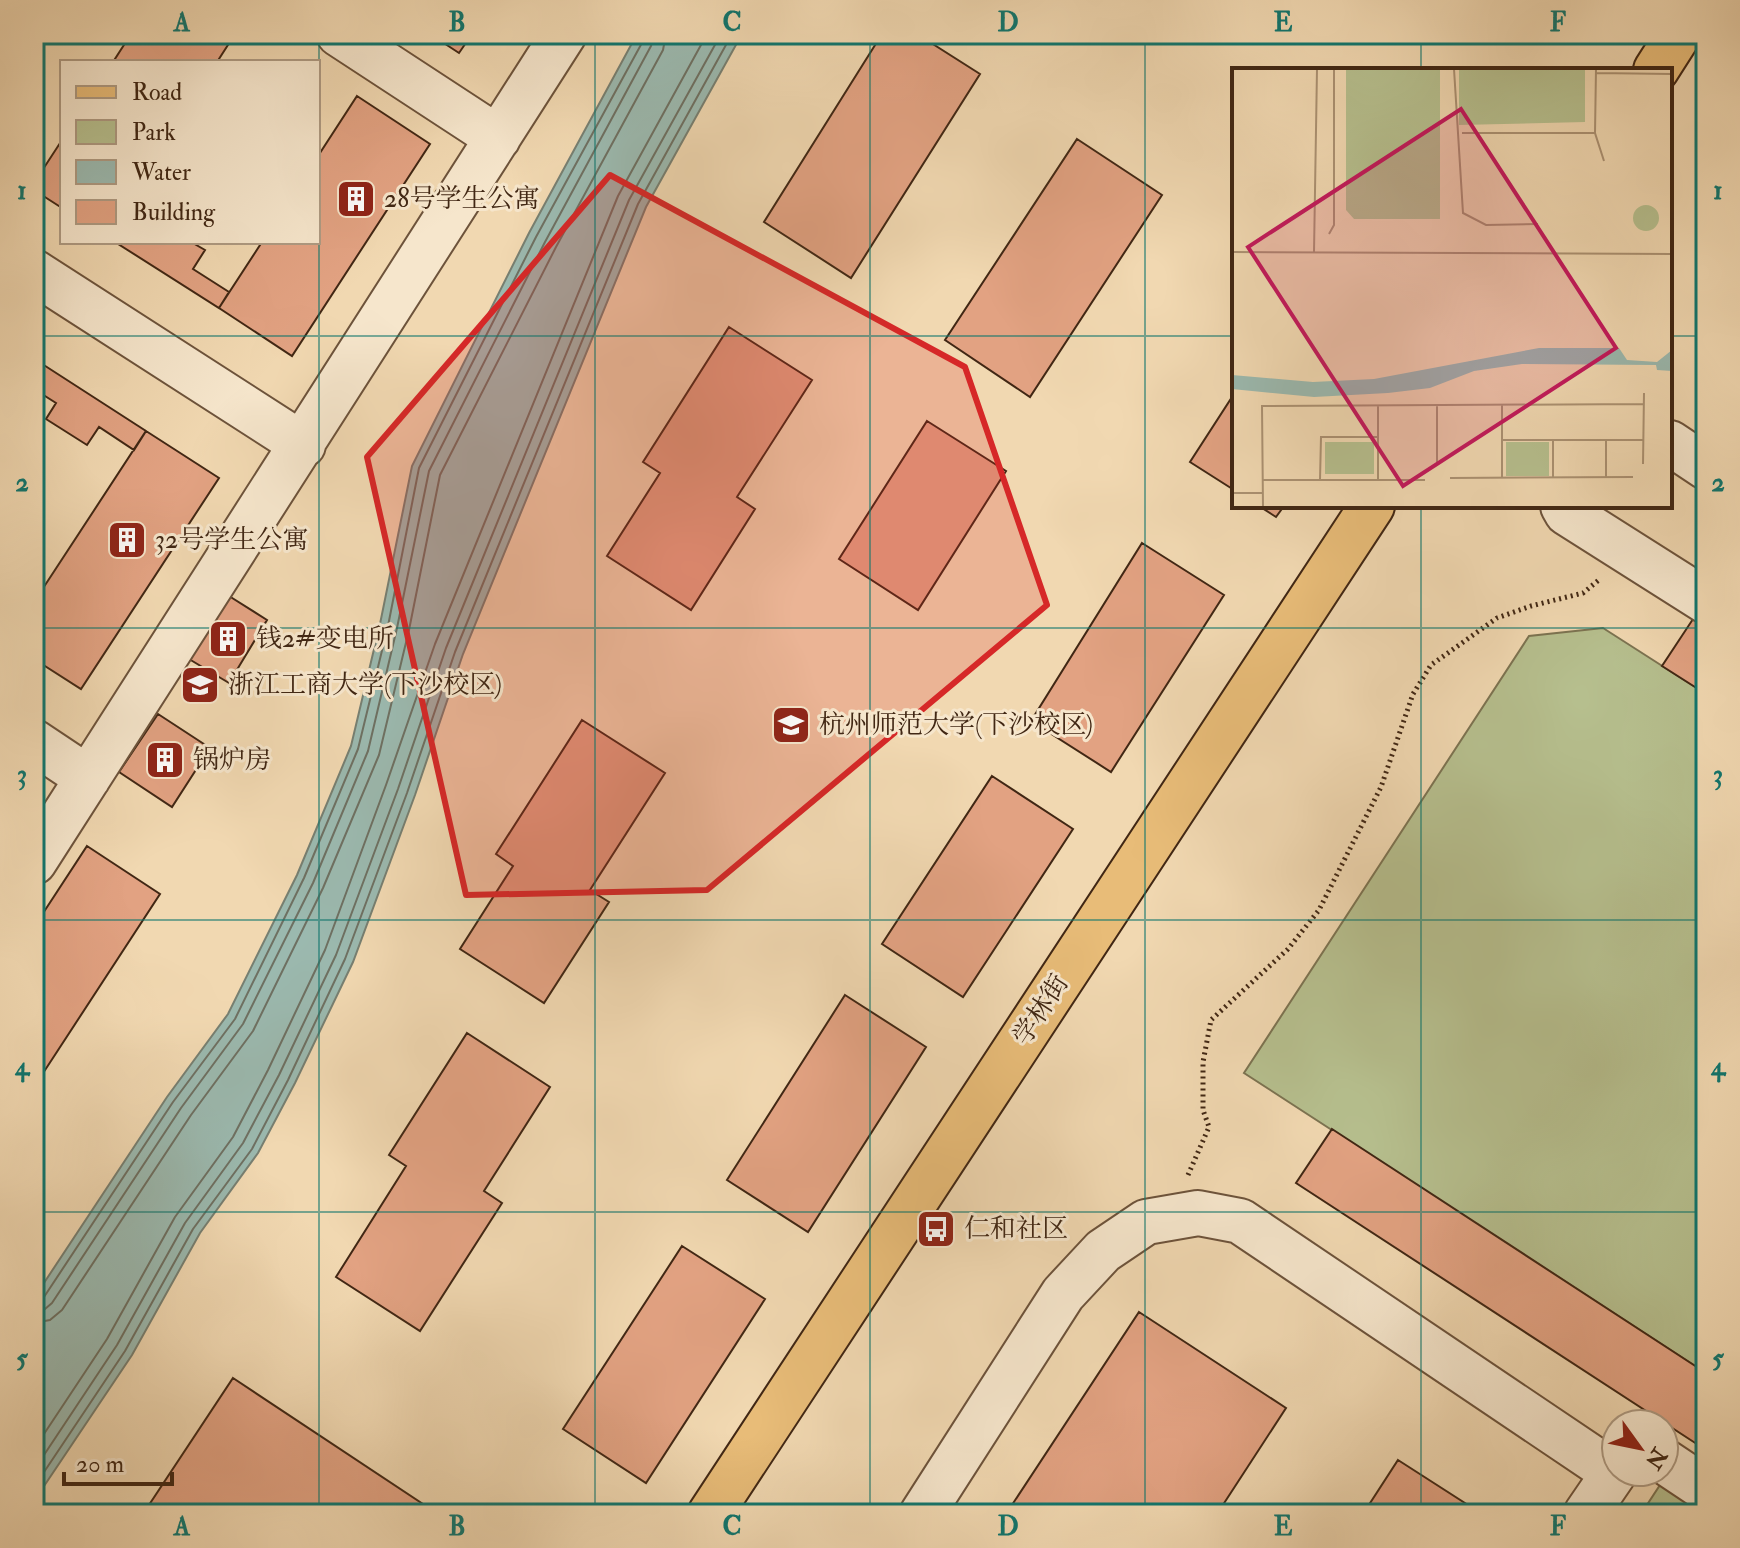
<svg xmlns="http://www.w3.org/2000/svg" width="1740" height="1548" viewBox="0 0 1740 1548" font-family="'IM FELL Double Pica','Noto Serif SC',serif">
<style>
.green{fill:#b6bf8e;stroke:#7c7351;stroke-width:2}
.water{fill:#9bb9af;stroke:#777f71;stroke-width:2}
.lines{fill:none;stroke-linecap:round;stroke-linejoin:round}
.shore{stroke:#6e7062;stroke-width:2}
.building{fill:#e2a282;stroke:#412714;stroke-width:2}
.minor-casing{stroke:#6d533b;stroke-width:48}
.major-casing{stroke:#412714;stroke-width:48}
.path{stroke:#412714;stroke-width:5;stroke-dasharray:2 4;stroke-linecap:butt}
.minor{stroke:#f6e6cc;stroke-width:44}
.major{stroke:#e8bc78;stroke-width:44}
.marked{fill:#d62828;fill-opacity:0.2;stroke:#d62828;stroke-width:6;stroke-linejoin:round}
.grid{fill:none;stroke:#0f766e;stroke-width:2;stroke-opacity:0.55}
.labels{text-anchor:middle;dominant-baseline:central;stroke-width:6;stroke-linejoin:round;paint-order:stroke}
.poi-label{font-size:26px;fill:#412714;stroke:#f6e6cc;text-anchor:start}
.street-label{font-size:26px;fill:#412714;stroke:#f6e6cc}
.inset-road{fill:none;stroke:#ab9172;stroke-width:2}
.view{fill:#c2185b;fill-opacity:0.15;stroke:#c2185b;stroke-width:4}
.inset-edge{fill:none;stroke:#412714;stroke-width:4}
.neatline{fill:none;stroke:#0f766e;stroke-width:3}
.grid-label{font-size:26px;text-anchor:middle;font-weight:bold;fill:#0f766e}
</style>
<rect width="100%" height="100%" fill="#f1d8b1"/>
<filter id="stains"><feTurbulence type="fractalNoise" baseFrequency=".0025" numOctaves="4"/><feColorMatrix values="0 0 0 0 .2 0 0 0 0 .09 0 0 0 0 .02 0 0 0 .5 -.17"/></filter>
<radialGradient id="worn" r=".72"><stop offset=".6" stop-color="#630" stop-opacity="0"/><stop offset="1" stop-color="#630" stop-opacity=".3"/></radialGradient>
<path class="green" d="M1603 628 1706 694V1373L1244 1073 1529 636Z
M1662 1482 1706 1511V1514H1641Z"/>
<path class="water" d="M637 34H742L646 207 463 654 415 795 353 962 295 1083 258 1153 200 1233 132 1355 34 1501V1298L167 1097 228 1014 297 875 351 746 380 624 412 466 529 233Z"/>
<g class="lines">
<path class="shore" d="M34 1301 44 1297 173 1102 235 1019 304 878 358 749 388 626 419 468 536 237 643 41 644 34
M34 1311 45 1309 52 1303 181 1108 243 1024 313 883 368 751 397 628 429 471 545 242 651 46 654 34
M34 1323 50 1320 62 1310 191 1115 253 1031 323 888 379 755 409 630 440 475 556 247 663 50 666 34
M34 1449 107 1339 175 1217 233 1137 268 1070 325 950 386 785 435 644 618 196 707 34
M34 1470 117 1345 185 1223 243 1143 279 1075 336 955 398 789 446 648 629 200 721 34
M34 1487 125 1351 193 1229 252 1149 288 1080 345 959 407 793 455 652 638 204 732 34"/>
</g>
<path class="building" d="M131 34H235L217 62H113Z
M430 34H472L459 53Z
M882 34H917L980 74 851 278 764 222Z
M357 96 430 144 292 356 219 308 262 242H318V156Z
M1077 139 1162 195 1030 397 945 340Z
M62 140V208L34 190V183Z
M115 242H191L205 250 193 269 229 292 219 308Z
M729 327 812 380 737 497 755 509 691 610 607 556 660 473 643 462Z
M36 360 146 431 134 450 99 427 87 445 46 419 56 403 34 389V363Z
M1234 394V490L1190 462Z
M927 421 1006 471 918 610 839 559Z
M146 431 219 478 81 689 34 659V602Z
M1259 506H1284L1276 517Z
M1142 543 1224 595 1111 772 1031 721Z
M229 596 267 620 229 683 189 659Z
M1695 616 1706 623V694L1662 666Z
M158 714 210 748 172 807 119 772Z
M582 720 665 773 590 890 609 902 544 1003 460 949 513 866 496 854Z
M992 776 1073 829 963 997 882 944Z
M87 846 160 894 34 1087V927Z
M845 995 926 1047 808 1232 727 1180Z
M467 1033 550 1087 484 1191 502 1203 420 1331 336 1277 406 1166 389 1155Z
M1332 1129 1706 1373V1450L1296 1183Z
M682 1246 765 1299 646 1483 563 1429Z
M1139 1312 1286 1408 1217 1514H1006Z
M233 1378 438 1514H143Z
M1398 1460 1482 1514H1363Z"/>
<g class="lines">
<defs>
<path id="minor" d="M339 34 498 138
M34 272 303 445
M1670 443 1706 467
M1563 506 1567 513 1706 601
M34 742 88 778
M34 862 564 34
M1664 1461 1706 1489
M922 1514 1063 1294 1103 1251 1146 1222 1198 1213 1240 1221 1614 1473 1616 1469
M1586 1514 1614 1473"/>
<path id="major" d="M1656 70 1679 34
M710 1514 1372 506"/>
</defs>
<use href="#minor" class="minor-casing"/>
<use href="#major" class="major-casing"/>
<path class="path" d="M1188 1175 1209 1127 1203 1110V1062L1211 1020 1288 949 1319 910 1381 787 1413 694 1431 665 1497 618 1531 606 1583 593 1600 579"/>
<use href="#minor" class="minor"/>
<use href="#major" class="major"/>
</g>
<path class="marked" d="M610 175 965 367 1047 605 707 890 466 895 367 457Z"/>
<path class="grid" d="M319 34V1514M595 34V1514M870 34V1514M1145 34V1514M1421 34V70M34 336H1234M1670 336H1706M1421 506V1514M34 628H1706M34 920H1706M34 1212H1706"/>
<defs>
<symbol id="building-square" viewBox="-11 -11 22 22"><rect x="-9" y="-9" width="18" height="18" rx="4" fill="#8f2418" stroke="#f6e6cc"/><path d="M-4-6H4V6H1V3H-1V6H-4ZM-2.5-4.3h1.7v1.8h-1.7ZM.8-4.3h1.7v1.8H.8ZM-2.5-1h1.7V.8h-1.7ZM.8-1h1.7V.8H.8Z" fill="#fff"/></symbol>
<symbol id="university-square" viewBox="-11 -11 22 22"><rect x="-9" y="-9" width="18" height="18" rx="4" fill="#8f2418" stroke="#f6e6cc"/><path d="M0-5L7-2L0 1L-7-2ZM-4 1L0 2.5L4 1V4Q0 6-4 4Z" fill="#fff"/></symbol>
<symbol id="bus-square" viewBox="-11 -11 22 22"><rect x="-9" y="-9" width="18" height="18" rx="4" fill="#8f2418" stroke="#f6e6cc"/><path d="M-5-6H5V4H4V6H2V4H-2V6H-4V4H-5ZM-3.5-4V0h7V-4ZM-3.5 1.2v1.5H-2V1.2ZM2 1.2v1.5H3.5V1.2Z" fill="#fff"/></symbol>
</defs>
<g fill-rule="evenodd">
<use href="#building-square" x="334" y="177" width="44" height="44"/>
<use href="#building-square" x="105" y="518" width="44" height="44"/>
<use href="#building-square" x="206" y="617" width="44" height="44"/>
<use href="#university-square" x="178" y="663" width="44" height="44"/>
<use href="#university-square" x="769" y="703" width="44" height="44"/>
<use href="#building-square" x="143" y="738" width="44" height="44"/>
<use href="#bus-square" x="914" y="1207" width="44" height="44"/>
</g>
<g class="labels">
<g class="poi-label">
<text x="384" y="199">28号学生公寓</text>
<text x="155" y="540">32号学生公寓</text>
<text x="256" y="639">钱2#变电所</text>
<text x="228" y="685">浙江工商大学(下沙校区)</text>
<text x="819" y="725">杭州师范大学(下沙校区)</text>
<text x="193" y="760">锅炉房</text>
<text x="964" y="1229">仁和社区</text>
</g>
<g class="street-label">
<text transform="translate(1041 1010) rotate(-57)">学林街</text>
</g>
</g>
<g transform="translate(1232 68)">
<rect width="440" height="440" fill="#f1d8b1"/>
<path d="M114 1H208V151H122L114 142ZM227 1H353V54L227 57ZM401 150a13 13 0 1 1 26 0a13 13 0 1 1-26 0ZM93 374H142V406H93ZM274 374H317V408H274Z" fill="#b6bf8e"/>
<path d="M307 280H387L395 292 425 294 440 282V303L425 302 424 297 290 296 242 303 198 320 156 325 82 329 0 321V307L81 314 142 311Z" fill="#9bb9af"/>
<path class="inset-road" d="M222 1 231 145 254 157 306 156M364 1 363 65 372 93M364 5 440 6M230 65H363M97 166 102 157V1M0 184 440 186M82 184 85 1M146 337V412M205 337V397M270 372H411M374 372V410M411 396 412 325M218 410 401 409M270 410V337M321 410V372M31 412H193M88 412 89 369H146M0 425H31M31 439 30 338 412 336"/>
<path class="view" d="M229 41 384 280 171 418 16 179Z"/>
<rect width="440" height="440" class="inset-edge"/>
</g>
<rect width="1740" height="1548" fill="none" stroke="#f1d8b1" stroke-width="88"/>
<rect x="60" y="60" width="260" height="184" fill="#f6e6cc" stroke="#ae9a82" stroke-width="2"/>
<rect x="76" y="86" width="40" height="12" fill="#e8bc78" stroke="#ae9a82" stroke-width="2"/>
<text x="132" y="100" font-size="24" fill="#412714">Road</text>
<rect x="76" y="120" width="40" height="24" fill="#b6bf8e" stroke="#ae9a82" stroke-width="2"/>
<text x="132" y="140" font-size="24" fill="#412714">Park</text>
<rect x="76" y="160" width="40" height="24" fill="#9bb9af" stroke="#ae9a82" stroke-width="2"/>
<text x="132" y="180" font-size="24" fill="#412714">Water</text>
<rect x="76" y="200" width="40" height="24" fill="#e2a282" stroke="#ae9a82" stroke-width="2"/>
<text x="132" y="220" font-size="24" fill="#412714">Building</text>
<g transform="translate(1640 1448) rotate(123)"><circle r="38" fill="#f6e6cc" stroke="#ae9a82" stroke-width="2"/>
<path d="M0-6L14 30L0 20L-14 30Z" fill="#8f2418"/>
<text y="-12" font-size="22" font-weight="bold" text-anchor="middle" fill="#412714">N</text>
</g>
<path d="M64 1472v12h108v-12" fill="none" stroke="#412714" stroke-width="4"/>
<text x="76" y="1472" font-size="24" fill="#412714" stroke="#f6e6cc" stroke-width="6" paint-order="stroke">20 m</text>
<rect x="44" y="44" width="1652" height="1460" class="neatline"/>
<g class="grid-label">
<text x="182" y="31">A</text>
<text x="457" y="31">B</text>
<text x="732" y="31">C</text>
<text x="1008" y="31">D</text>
<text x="1283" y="31">E</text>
<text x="1558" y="31">F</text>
<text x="22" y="199">1</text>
<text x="1718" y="199">1</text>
<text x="22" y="491">2</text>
<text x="1718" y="491">2</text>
<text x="22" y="783">3</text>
<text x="1718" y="783">3</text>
<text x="22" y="1075">4</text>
<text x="1718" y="1075">4</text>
<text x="22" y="1367">5</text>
<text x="1718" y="1367">5</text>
<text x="182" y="1535">A</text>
<text x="457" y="1535">B</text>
<text x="732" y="1535">C</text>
<text x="1008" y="1535">D</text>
<text x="1283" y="1535">E</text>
<text x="1558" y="1535">F</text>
</g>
<rect width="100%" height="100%" filter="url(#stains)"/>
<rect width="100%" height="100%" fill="url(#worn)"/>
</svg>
